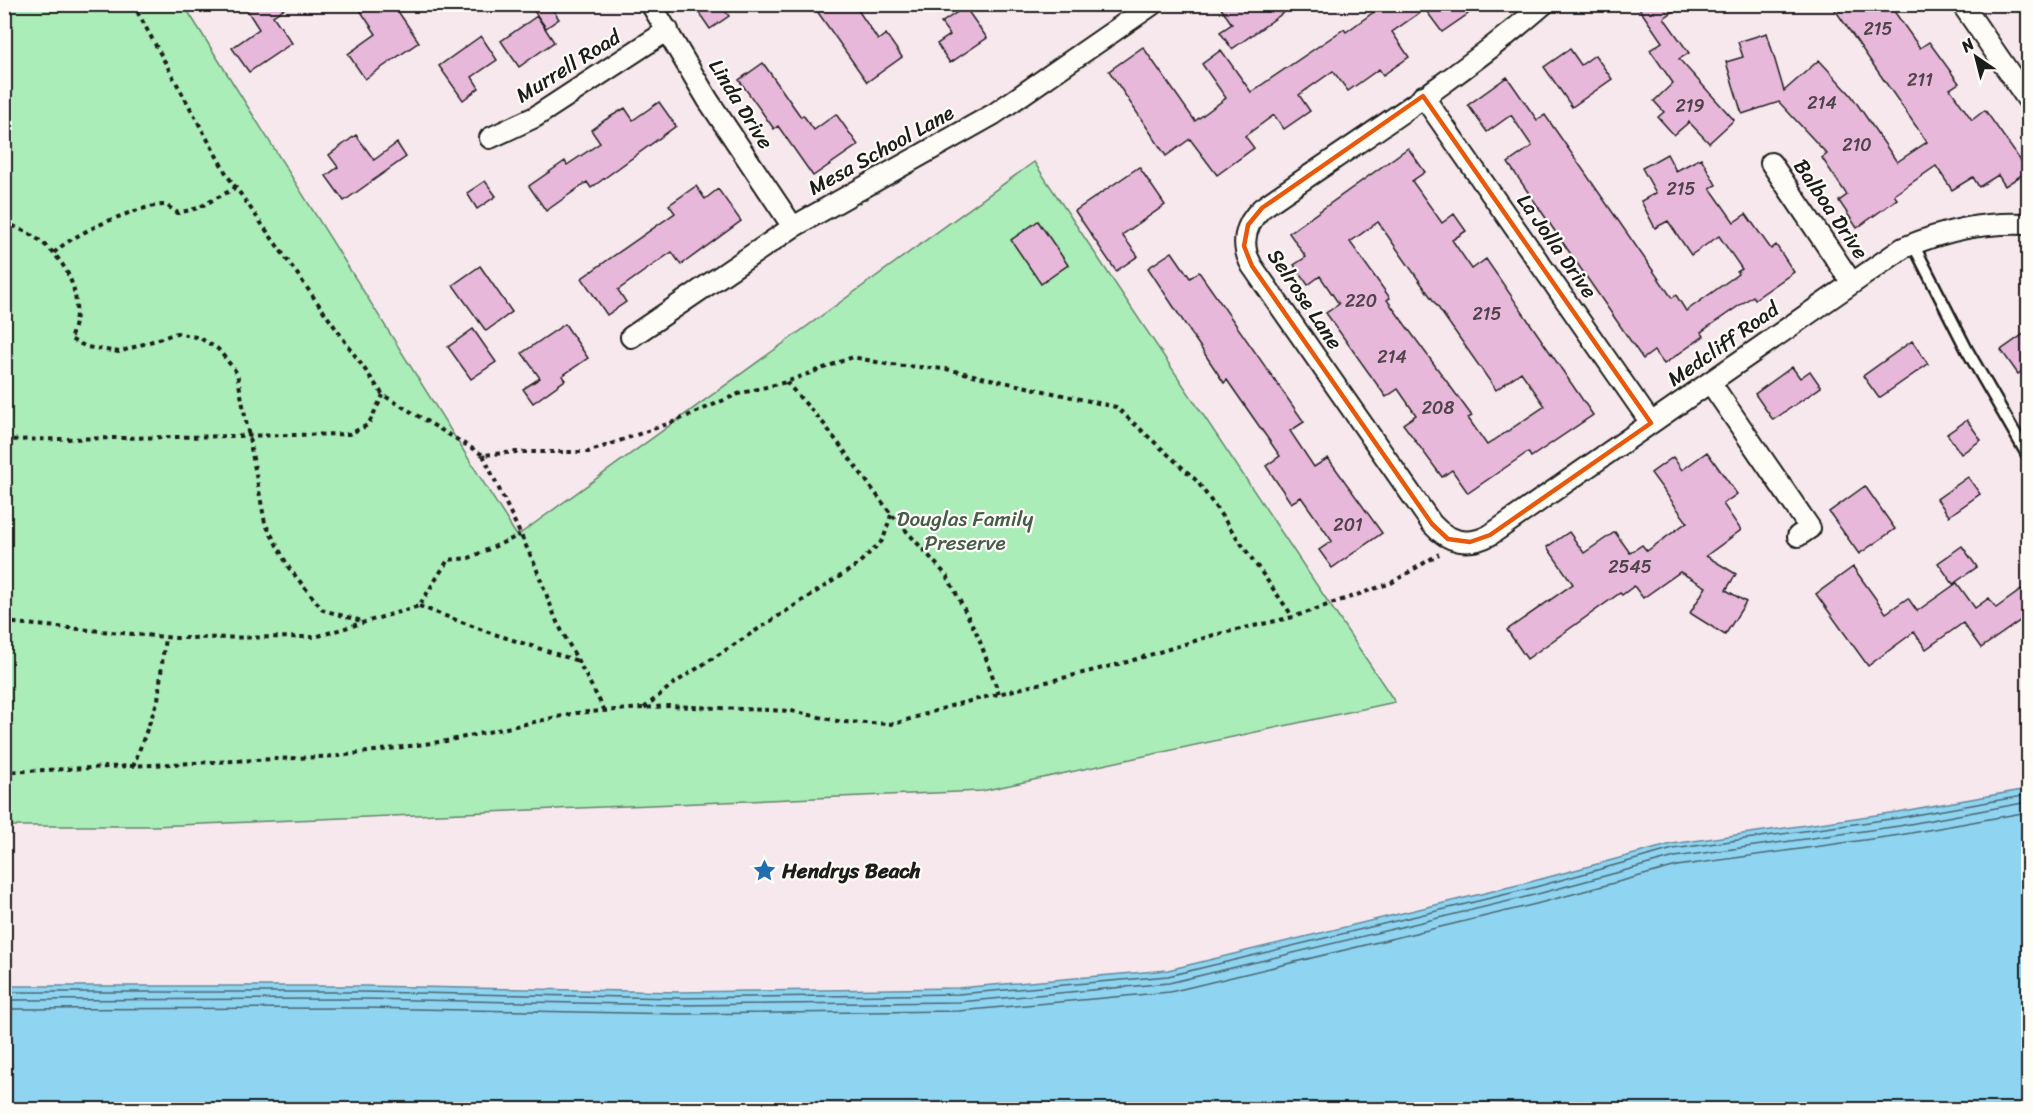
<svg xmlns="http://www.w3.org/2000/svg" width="2033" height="1114" viewBox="0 0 2033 1114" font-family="Sriracha,sans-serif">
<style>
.green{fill:#aaedb8;stroke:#63846a;stroke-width:1.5}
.water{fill:#8fd4f1;stroke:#618a9c;stroke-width:1.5}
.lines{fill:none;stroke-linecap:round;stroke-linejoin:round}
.shore{stroke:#4a6671;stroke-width:1.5}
.building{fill:#e8b8da;stroke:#1c1c1c;stroke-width:1.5;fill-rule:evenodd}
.lane-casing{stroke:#1c1c1c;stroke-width:15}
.street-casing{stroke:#1c1c1c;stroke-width:24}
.path{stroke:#1c1c1c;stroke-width:4;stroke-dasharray:4.5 4.5;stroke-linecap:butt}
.lane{stroke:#fdfcf7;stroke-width:10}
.street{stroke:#fdfcf7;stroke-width:20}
.marked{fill:none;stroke:#e8590c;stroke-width:4.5;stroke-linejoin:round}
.labels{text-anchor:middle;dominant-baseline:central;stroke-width:4.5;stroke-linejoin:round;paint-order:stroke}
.number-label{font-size:18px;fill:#4f434c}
.street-label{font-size:21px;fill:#1c1c1c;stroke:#fdfcf7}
.park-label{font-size:21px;fill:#475b4b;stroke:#fdfcf7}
.poi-label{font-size:21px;font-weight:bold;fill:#1c1c1c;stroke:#fdfcf7;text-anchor:start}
</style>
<rect width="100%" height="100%" fill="#f7e8ee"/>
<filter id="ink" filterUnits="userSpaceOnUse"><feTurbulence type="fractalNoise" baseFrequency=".0167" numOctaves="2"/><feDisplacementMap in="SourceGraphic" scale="12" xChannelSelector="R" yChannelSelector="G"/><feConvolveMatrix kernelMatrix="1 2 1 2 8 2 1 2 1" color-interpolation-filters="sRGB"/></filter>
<g filter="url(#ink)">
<path class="green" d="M4 5H184L517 536 1034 162 1395 702 982 791 154 826H5Z"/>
<path class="water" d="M2028 789V1109H5V986H364L679 992 958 988 1168 970 1530 882 1672 844 1897 812Z"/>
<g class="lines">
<path class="shore" d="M4 992H364L679 998 958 994 1168 976 1532 888 1673 849 1898 818 2028 795
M4 1000 364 999 679 1005 959 1002 1169 983 1534 895 1675 857 1899 826 2028 802
M4 1009 364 1008 679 1014 959 1011 1170 992 1536 904 1677 866 1900 835 2028 812"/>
</g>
<path class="building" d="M243 4H291L273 16 292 43 249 72 232 48 259 29Z
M356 4H393L419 42 365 79 348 54 376 34Z
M529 4H549L559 19 546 28Z
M693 4H720L729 16 710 29Z
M812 4H854L878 40 886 34 902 57 867 82Z
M1218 4H1296L1232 49 1220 32 1232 24Z
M1385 4H1461L1468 14 1442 32 1425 9 1392 32 1409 57 1383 75 1379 69 1348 91 1333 71 1299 95 1310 111 1284 129 1274 115 1245 136 1254 148 1217 175 1190 139 1166 156 1109 71 1143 47 1195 121 1226 98 1202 64 1221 50 1251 92 1344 29 1346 32Z
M1636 4H1684L1664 18 1689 53 1679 59 1734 120 1709 143 1689 122 1674 135 1658 117 1664 112 1654 101 1673 83 1650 50 1662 42Z
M1831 4H1889L1920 48 1929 42 1959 83 1950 89 1972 120 1985 110 2028 171 2005 186 1998 175 1979 187 1973 177 1952 190 1936 166 1894 195 1897 199 1857 228 1839 201 1847 195 1822 158 1827 154 1779 102 1742 114 1726 62 1743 57 1738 42 1767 33 1784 91 1819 60 1851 95 1897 162 1927 142Z
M965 7 987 38 950 63 937 44 950 35 941 23Z
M537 16 554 42 519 67 501 41Z
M481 36 497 60 472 77 479 88 463 100 439 66Z
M1570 49 1581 65 1595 55 1612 79 1572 107 1544 67Z
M763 63 801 117 803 115 814 130 836 114 858 145 813 176 778 126 774 129 739 80Z
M1507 77 1537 120 1545 115 1672 298 1676 295 1686 311 1738 274 1737 272 1742 269 1719 236 1691 255 1668 221 1655 228 1641 201 1656 193 1642 168 1667 154 1676 171 1701 158 1716 185 1710 188 1734 222 1746 214 1771 249 1776 245 1794 272 1755 299 1753 296 1701 332 1704 336 1664 364 1654 351 1643 359 1508 163 1532 146 1511 115 1487 132 1468 105Z
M659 102 676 126 591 188 587 182 546 211 529 186 565 161 567 165 600 143 591 130 605 120 625 108 633 120Z
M356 135 374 160 397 143 406 157 344 201 326 176 338 167 329 155Z
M1408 148 1425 172 1412 181 1442 223 1454 214 1466 231 1452 240 1472 269 1486 259 1593 415 1531 457 1528 452 1468 493 1452 470 1442 477 1403 424 1416 415 1398 389 1386 397 1326 313 1339 304 1320 276 1308 285 1294 265 1306 257 1289 233ZM1378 222 1496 390 1521 372 1545 406 1487 445 1468 418 1472 416 1387 300 1390 298 1350 242Z
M1139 167 1165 205 1122 235 1138 256 1116 271 1075 211Z
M485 181 496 196 477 209 467 193Z
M696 186 705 199 718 189 741 221 681 265 672 252 653 265 618 290 626 302 607 315 582 278 675 213 669 205Z
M1038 221 1068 265 1041 284 1011 240Z
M1172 252 1190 278 1199 272 1304 422 1290 431 1314 467 1328 458 1382 533 1332 568 1319 550 1332 541 1301 497 1291 503 1266 466 1280 456 1227 380 1224 383 1148 268Z
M480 266 512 312 486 331 453 285Z
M565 324 588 358 562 376 565 380 533 403 523 389 540 378 522 353Z
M473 329 496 362 471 379 448 347Z
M2028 331V367L2018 374 2001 350Z
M1912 341 1928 364 1879 398 1863 376Z
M1792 367 1800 378 1810 371 1821 387 1773 420 1755 394Z
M1967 420 1981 440 1961 454 1947 434Z
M1707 452 1737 494 1723 504 1741 530 1706 556 1736 574 1726 590 1746 602 1725 635 1690 613 1706 587 1680 572 1643 598 1634 586 1622 595 1620 593 1527 659 1507 630 1573 584 1547 547 1569 532 1584 553 1615 532 1630 553 1642 545 1647 551 1687 522 1651 473 1673 457 1682 470Z
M1968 477 1980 494 1949 516 1937 499Z
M1865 486 1895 529 1859 554 1829 512Z
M1962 546 1977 567 1953 584 1938 563Z
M1853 567 1886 613 1908 598 1917 611 1957 583 1975 608 1989 598 1996 608 2028 585V615L1981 648 1963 623 1926 649 1914 632 1868 666 1816 594Z"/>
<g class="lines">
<defs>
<path id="lane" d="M1913 244 1967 350 2028 456"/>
<path id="street" d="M651 4 708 100 793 227
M1544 4C1457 80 1357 142 1262 208 1244 225 1240 245 1252 266L1432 524C1448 542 1468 547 1490 535L1903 248C1946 230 1982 222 2028 224
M1962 4 2028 100
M1423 96 1651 423
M490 138 535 117 668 30
M1771 163 1852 283
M631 337 793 227 994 114 1153 4
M1710 382 1810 528 1798 536"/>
</defs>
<use href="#lane" class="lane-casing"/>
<use href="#street" class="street-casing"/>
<path class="path" d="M133 4 227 175 383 395 483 455 516 452H588L676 421 738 394 786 382 853 357 891 365 946 369 1116 407 1197 481 1293 617
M4 223C56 238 91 288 70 339L87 347 119 352 177 333 200 338 218 349 237 373 265 523 289 568 323 610 365 622
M54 253C71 234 141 204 166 205L178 213 198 208 235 188
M786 382 824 424 891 514 947 576 978 636 999 694
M4 440 349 434 368 425 383 395
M483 455 535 565 557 622 605 711
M419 606 488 632 578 661
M4 622 176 638 315 637 419 606 448 560 469 558 520 535
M644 708 673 684 856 566 883 540 891 515
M133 767 158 700 165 637
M4 772 339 756 446 741 576 713 669 706 792 711 842 722 894 724 954 705 1127 662 1214 635 1293 617 1391 583 1439 554"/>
<use href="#lane" class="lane"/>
<use href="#street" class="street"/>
</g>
</g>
<path class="marked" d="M1423 96 1651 423 1490 535 1470 542 1448 539 1432 524 1252 266 1244 246 1248 225 1262 208Z"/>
<defs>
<symbol id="sight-bare" viewBox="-9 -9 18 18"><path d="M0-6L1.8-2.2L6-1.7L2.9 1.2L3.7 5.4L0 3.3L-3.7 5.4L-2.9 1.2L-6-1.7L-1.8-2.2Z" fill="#1f6fb2" stroke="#fdfcf7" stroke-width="2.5" paint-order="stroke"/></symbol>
</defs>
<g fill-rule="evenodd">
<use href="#sight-bare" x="748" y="854" width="33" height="33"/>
</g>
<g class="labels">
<g class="number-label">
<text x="1878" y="29">215</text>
<text x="1920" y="80">211</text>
<text x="1822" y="103">214</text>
<text x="1690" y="106">219</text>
<text x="1857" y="145">210</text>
<text x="1681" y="189">215</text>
<text x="1361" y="301">220</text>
<text x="1487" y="314">215</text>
<text x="1392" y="357">214</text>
<text x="1438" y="408">208</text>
<text x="1348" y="525">201</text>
<text x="1630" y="567">2545</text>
</g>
<g class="street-label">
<text transform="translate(568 66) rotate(-32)">Murrell Road</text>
<text transform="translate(741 104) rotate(58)">Linda Drive</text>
<text transform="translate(881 150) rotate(-29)">Mesa School Lane</text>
<text transform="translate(1831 209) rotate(56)">Balboa Drive</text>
<text transform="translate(1557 246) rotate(55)">La Jolla Drive</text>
<text transform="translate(1305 299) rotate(56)">Selrose Lane</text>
<text transform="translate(1723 344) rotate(-35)">Medcliff Road</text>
</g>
<g class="park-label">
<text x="965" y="519">Douglas Family<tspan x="965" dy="24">Preserve</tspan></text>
</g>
<g class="poi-label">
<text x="782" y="871">Hendrys Beach</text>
</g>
</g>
<rect width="2033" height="1114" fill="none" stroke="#fdfcf7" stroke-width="24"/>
<rect x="12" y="12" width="2009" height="1090" fill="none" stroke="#1c1c1c" stroke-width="2" filter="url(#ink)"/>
<g transform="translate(1976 57) rotate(325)" stroke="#fdfcf7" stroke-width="4.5" paint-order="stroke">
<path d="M0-4.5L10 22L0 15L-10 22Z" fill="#1c1c1c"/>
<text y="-9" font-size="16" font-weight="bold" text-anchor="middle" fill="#1c1c1c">N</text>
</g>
</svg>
